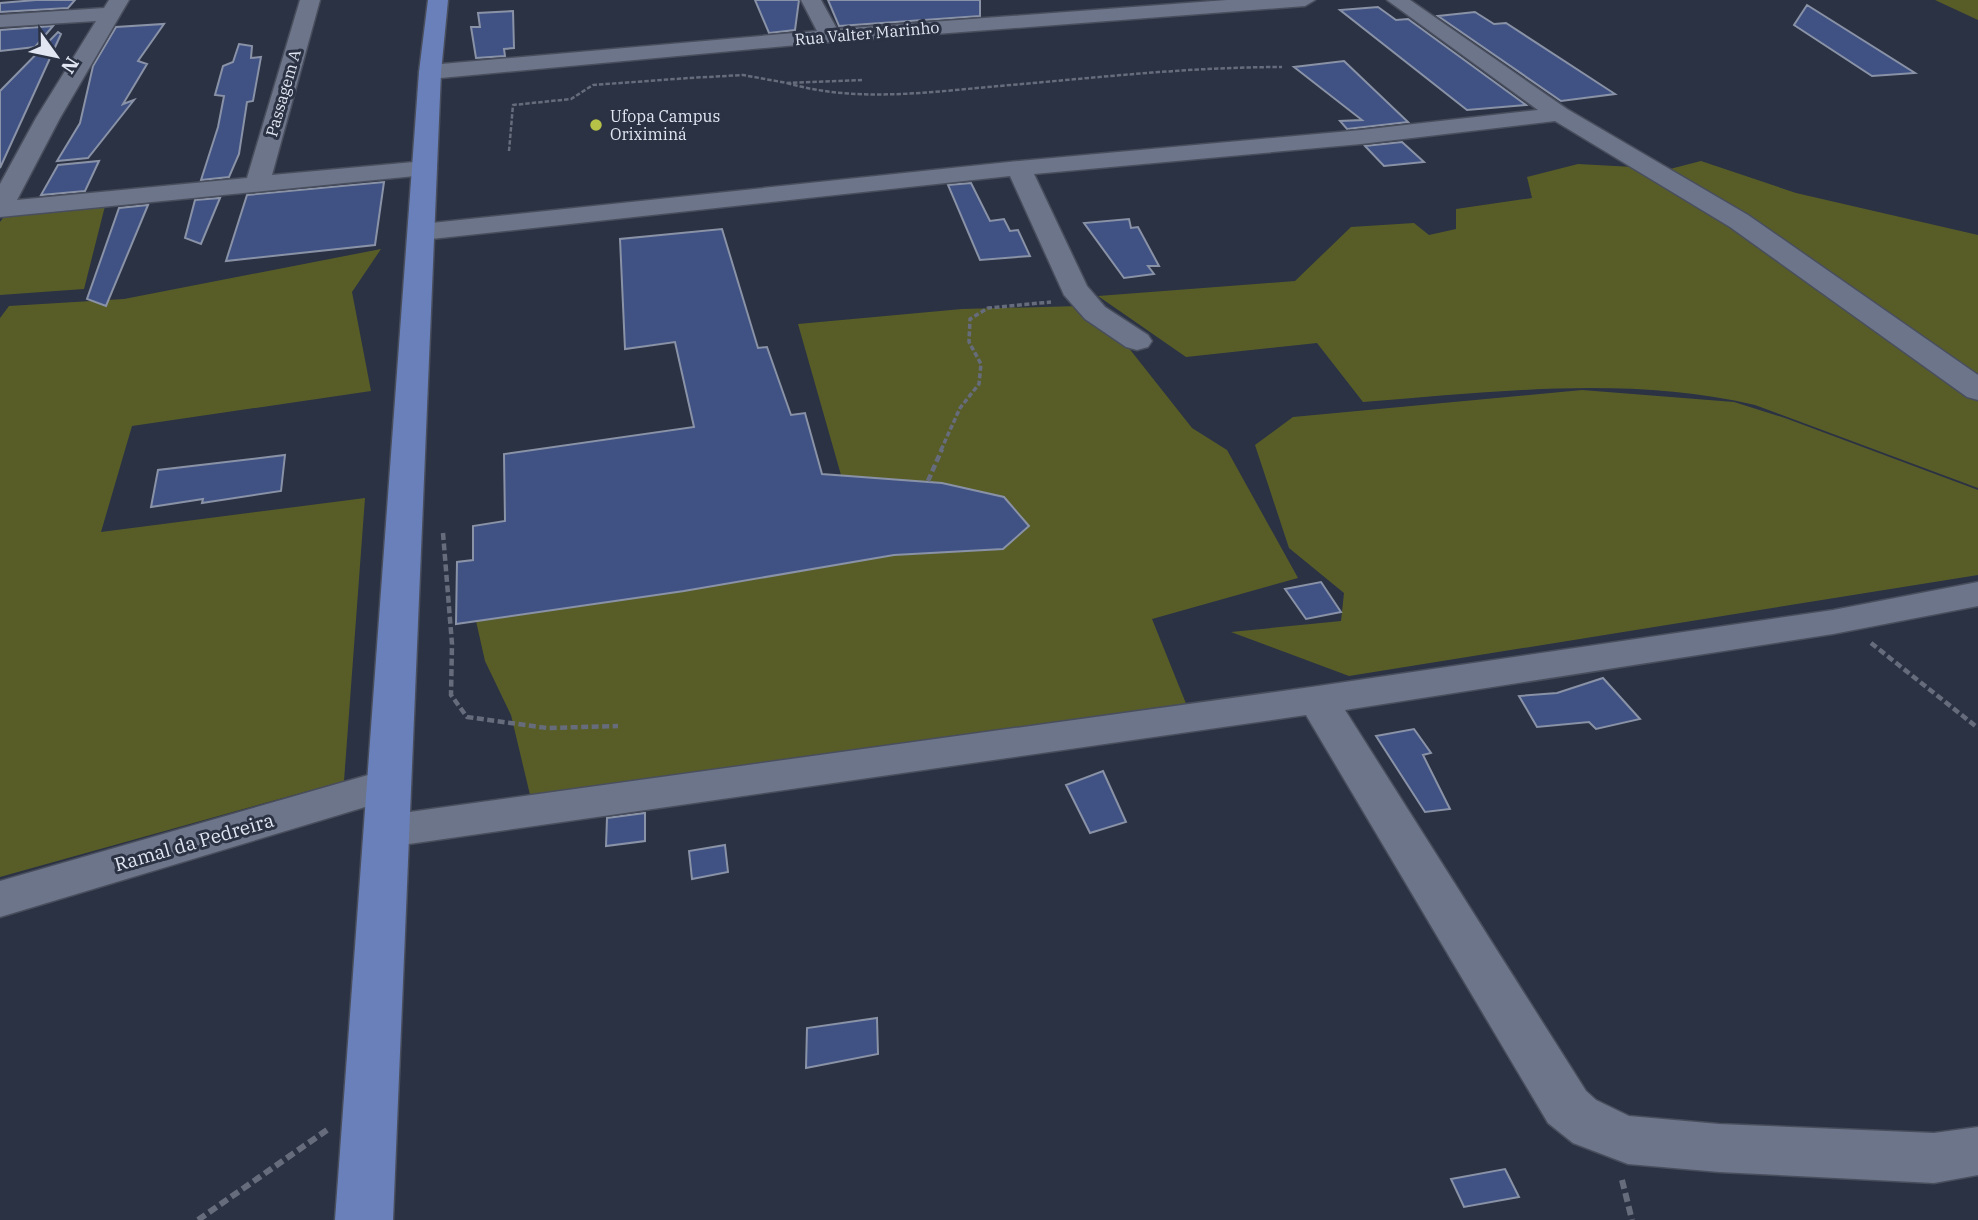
<svg xmlns="http://www.w3.org/2000/svg" width="1978" height="1220" viewBox="0 0 1978 1220" font-family="'IBM Plex Serif',serif">
<style>
.green{fill:#585d28}
.building{fill:#405284;stroke:#8992a6;stroke-width:2}
.lines{fill:none;stroke-linecap:round;stroke-linejoin:round}
.minor-casing{stroke:#494e5d;stroke-width:3}
.major-casing{stroke:#494e5d;stroke-width:3}
.path-far3{stroke:#666c7b;stroke-width:2.5;stroke-dasharray:4.5 2;stroke-linecap:butt}
.path-far2{stroke:#666c7b;stroke-width:3.5;stroke-dasharray:5 2.5;stroke-linecap:butt}
.path-far1{stroke:#666c7b;stroke-width:4.5;stroke-dasharray:7 3.5;stroke-linecap:butt}
.path{stroke:#666c7b;stroke-width:6;stroke-dasharray:9 4.5;stroke-linecap:butt}
.minor{fill:#6c7589;fill-rule:evenodd}
.major{fill:#6a80ba;fill-rule:evenodd}
.poi-dot{fill:#b6c148;stroke:#2b3243;stroke-width:2.5}
.labels{text-anchor:middle;dominant-baseline:central;stroke-width:6;stroke-linejoin:round;paint-order:stroke}
.far-street-label{font-size:16px;fill:#e1e6f2;stroke:#2b3243}
.far-poi-label{font-size:16px;fill:#e1e6f2;stroke:#2b3243;text-anchor:start}
.street-label{font-size:19px;fill:#e1e6f2;stroke:#2b3243}
</style>
<rect width="100%" height="100%" fill="#2b3243"/>
<path class="green" d="M1935 0H1978V20Z
M1701 161 1796 193 1978 235V488L1755 405C1626 375 1493 392 1363 402L1317 343 1186 357 1098 296 1295 281 1351 227 1414 223 1429 235 1456 229V209L1532 198 1527 177 1578 164 1670 169Z
M105 206 84 289 0 295V222L6 214Z
M381 249 352 292 371 391 132 426 101 532 365 498 344 781 0 877V318L9 306 124 299Z
M1080 306 1128 347 1192 428 1227 450 1298 578 1152 619 1187 706 531 799 511 715 485 661 476 621 684 591 894 555 1003 549 1029 526 1004 497 942 483 841 475 798 324 962 309Z
M1582 390 1734 402 1785 418 1978 490V575L1349 676 1231 632 1341 621 1344 593 1289 548 1255 445 1293 417Z"/>
<path class="building" d="M36 0H75L68 8 0 12V3Z
M755 0H799L795 30 769 33Z
M828 0H980V16L839 26Z
M1807 5 1915 73 1872 76 1794 25Z
M1378 7 1396 20 1408 19 1526 105 1467 110 1340 10Z
M513 11 514 48 504 49 505 56 476 58 471 27H480L478 13Z
M1475 12 1494 24 1506 23 1615 94 1561 101 1438 16Z
M164 24 138 61 147 64 123 104 134 100 88 158 57 161 80 123 93 66 116 27Z
M53 26 35 47 0 51V30Z
M58 32 61 34 0 168V91Z
M239 44 252 46 251 58 261 57 253 101 247 102 239 154 229 177 201 180 218 127 224 96 215 95 223 66 233 62Z
M1344 61 1408 122 1347 129 1340 121 1362 120 1294 67Z
M1402 142 1424 162 1384 166 1365 146Z
M99 161 85 191 41 195 58 165Z
M384 182 375 245 226 261 247 195Z
M971 183 990 221 1004 219 1010 231 1018 230 1030 256 980 260 948 185Z
M220 198 201 244 185 238 195 200Z
M148 205 106 306 87 299 119 208Z
M1129 219 1131 228 1138 227 1159 266H1148L1154 274 1124 278 1084 223Z
M722 229 758 348 767 347 791 415 805 413 822 474 942 483 1004 497 1029 526 1003 549 894 555 684 591 456 624 457 562 473 560V526L505 521 504 454 694 427 675 342 625 349 620 239Z
M285 455 281 491 202 503 203 499 151 507 158 470Z
M1321 582 1341 612 1306 619 1285 589Z
M1603 678 1640 719 1596 729 1589 722 1537 727 1519 696 1557 693Z
M1414 729 1431 753 1423 755 1450 809 1425 812 1376 736Z
M1103 771 1126 822 1090 833 1066 785Z
M645 813V841L606 846 607 818Z
M725 845 728 872 692 879 689 851Z
M877 1018 878 1054 806 1068 807 1028Z
M1505 1169 1519 1197 1464 1207 1451 1179Z"/>
<g class="lines">
<defs>
<path id="minor" d="M109 0H129L60 118 17 200 247 178 300 0H320L272 175 425 161 434 163 437 168 434 173 425 175 0 217V184L36 118 96 21 0 27V15L104 8Z
M801 0H821L837 29 1227 0H1315L1305 6 830 42 430 79 422 77 419 72 422 67 430 65 817 31Z
M1387 0H1410L1567 109 1748 215 1978 375V400L1967 397 1730 227 1555 121 1361 144 1034 174 1087 286 1105 307 1148 335 1152 341 1148 347 1137 350 1126 347 1085 319 1064 295 1010 176 422 240 413 238 409 232 413 226 422 224 1019 161 1361 130 1538 110Z
M1978 582V606L1833 634 1345 710 1586 1091 1596 1100 1629 1116 1719 1124 1934 1133 1978 1127V1175L1934 1183 1719 1172 1628 1164 1573 1143 1548 1123 1306 715 388 847 372 843 365 831 372 819 388 815 1318 686 1833 610Z
M389 769 405 773 411 784 405 795 0 917V881Z"/>
<path id="major" d="M428 0H448L441 72 393 1220H335L419 72Z"/>
</defs>
<use href="#minor" class="minor-casing"/>
<use href="#major" class="major-casing"/>
<path class="path-far3" d="M787 83C855 103 930 92 999 86 1094 78 1187 67 1282 67
M509 151 513 105 571 99 593 85 689 78 743 75 787 83 862 80"/>
<path class="path-far2" d="M941 450 960 408 979 384 981 364 969 342 970 319 988 308 1051 302"/>
<path class="path-far1" d="M928 481 942 449
M443 533 452 644 451 695 467 717 547 728 618 726
M1871 643 1978 728"/>
<path class="path" d="M1622 1180 1632 1220
M198 1220 327 1130"/>
<use href="#minor" class="minor"/>
<use href="#major" class="major"/>
</g>
<circle class="poi-dot" cx="596" cy="125" r="7"/>
<g class="labels">
<g class="far-street-label">
<text transform="translate(867 33) rotate(-5)">Rua Valter Marinho</text>
<text transform="translate(283 93) rotate(-74)">Passagem A</text>
</g>
<g class="far-poi-label">
<text x="610" y="116">Ufopa Campus<tspan x="610" dy="18">Oriximiná</tspan></text>
</g>
<g class="street-label">
<text transform="translate(194 842) rotate(-16)">Ramal da Pedreira</text>
</g>
</g>
<g transform="translate(56 56) rotate(123)" stroke="#2b3243" stroke-width="5" paint-order="stroke">
<path d="M0-5L12 26L0 18L-12 26Z" fill="#e1e6f2"/>
<text y="-10" font-size="19" font-weight="bold" text-anchor="middle" fill="#e1e6f2">N</text>
</g>
</svg>
